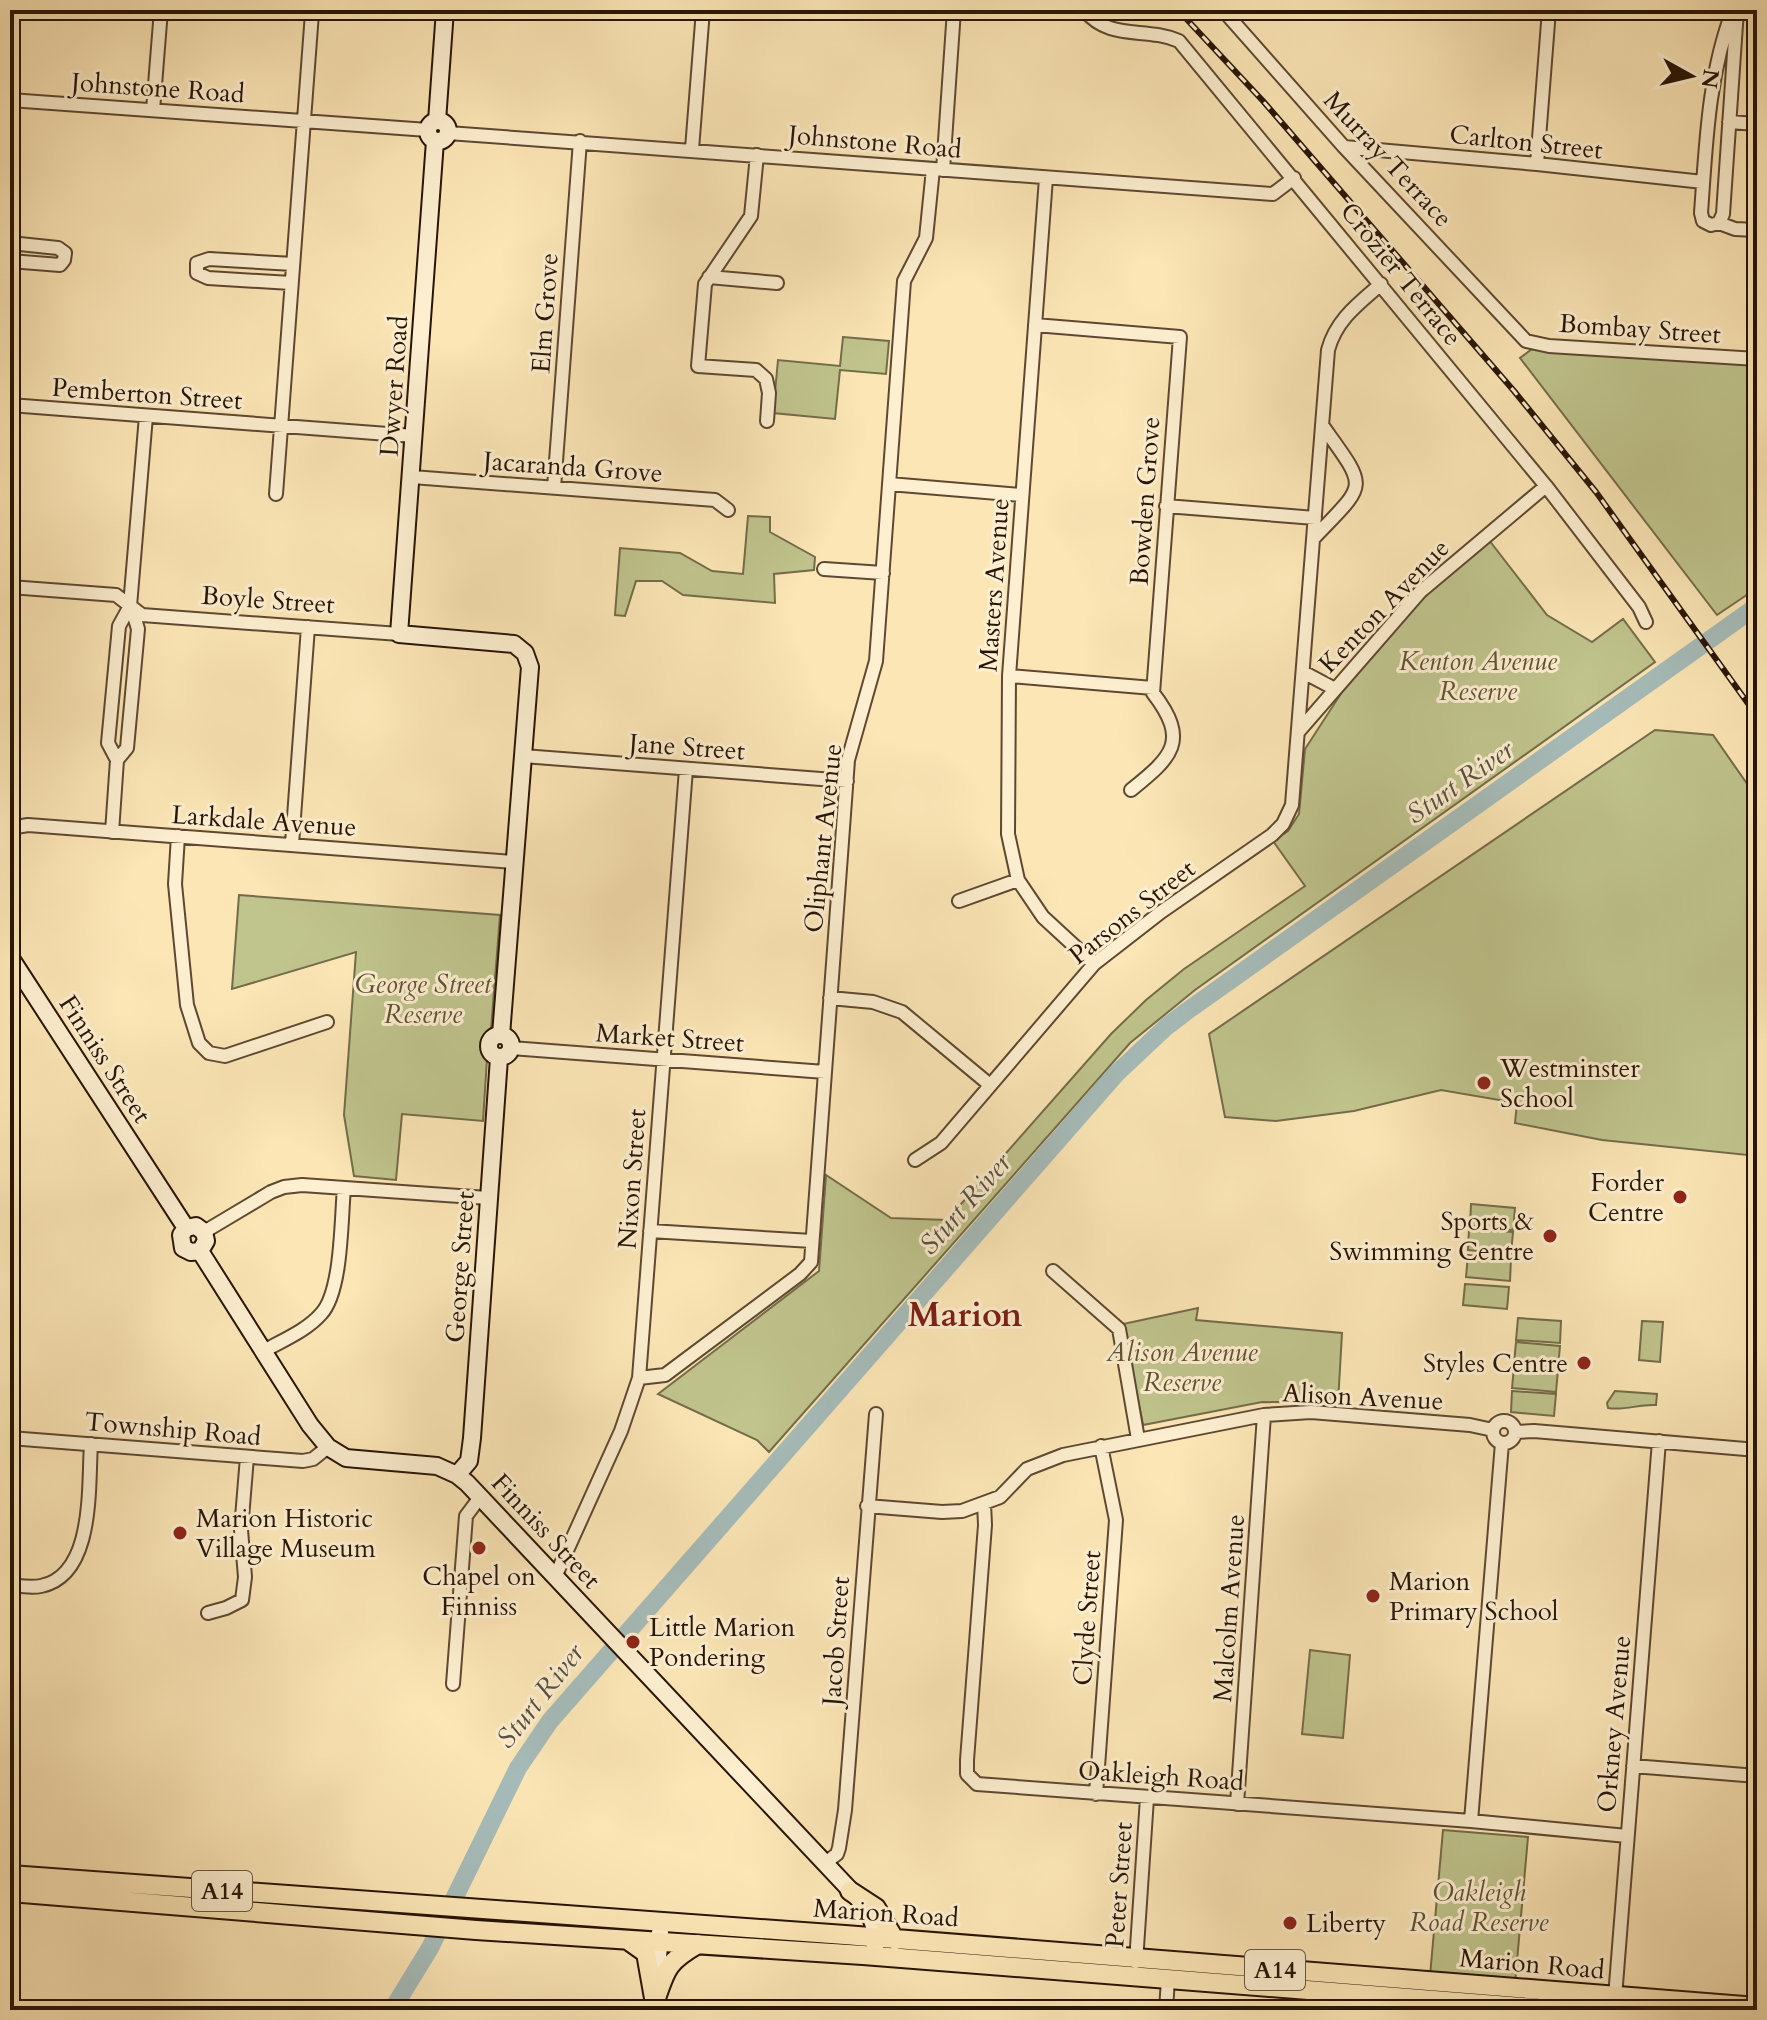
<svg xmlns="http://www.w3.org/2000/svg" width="1767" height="2020" viewBox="0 0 1767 2020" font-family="Cardo,serif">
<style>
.green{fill:#c0c48d;stroke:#746c49;stroke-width:2}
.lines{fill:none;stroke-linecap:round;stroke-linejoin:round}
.river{stroke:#a6bcba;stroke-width:18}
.street-casing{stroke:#5d4831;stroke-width:16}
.secondary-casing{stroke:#281405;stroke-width:20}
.primary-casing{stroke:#281405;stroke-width:22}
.street{stroke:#fdefd0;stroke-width:12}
.secondary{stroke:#fdefd0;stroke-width:16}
.primary{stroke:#fce6b6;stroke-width:18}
.rail-casing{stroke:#281405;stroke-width:6}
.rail{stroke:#fdefd0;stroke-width:3;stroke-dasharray:9;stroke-linecap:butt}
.poi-dot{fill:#8f2418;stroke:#fdefd0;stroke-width:3}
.labels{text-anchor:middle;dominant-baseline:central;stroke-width:6;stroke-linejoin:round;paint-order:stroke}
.shield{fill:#fdefd0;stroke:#685642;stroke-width:2}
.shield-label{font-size:24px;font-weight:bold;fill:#281405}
.street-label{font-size:26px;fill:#281405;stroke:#fdefd0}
.park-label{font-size:26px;font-style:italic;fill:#5d5235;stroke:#fdefd0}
.poi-label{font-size:26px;fill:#281405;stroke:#fdefd0;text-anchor:start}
.water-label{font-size:28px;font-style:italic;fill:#544f44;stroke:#fdefd0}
.district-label{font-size:34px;font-weight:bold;fill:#7a1f14;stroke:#fdefd0}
</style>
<rect width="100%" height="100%" fill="#fce6b6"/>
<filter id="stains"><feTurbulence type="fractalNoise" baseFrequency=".0025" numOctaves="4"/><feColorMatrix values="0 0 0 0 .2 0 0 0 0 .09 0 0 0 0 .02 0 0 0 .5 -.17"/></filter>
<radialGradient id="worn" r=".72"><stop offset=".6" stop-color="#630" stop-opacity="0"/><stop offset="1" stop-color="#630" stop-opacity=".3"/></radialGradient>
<path class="green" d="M843 337 889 341 886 374 840 370 835 419 773 413 778 360 840 366Z
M1532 349 1757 365V588L1717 615 1520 358Z
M748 516 770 517V532L815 557 814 570 774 574 775 603 683 595 662 581H636L625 616 615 615 620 548 680 553 712 571 743 574Z
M1489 540 1547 615 1592 642 1623 619 1655 662 1195 990 1130 1043 769 1452 757 1440 658 1394 819 1271 826 1175 891 1218 947 1220 1111 1034 1146 1000 1184 969 1305 886 1273 841 1288 831 1299 814 1305 749 1342 692 1424 597Z
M1655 730 1713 735 1757 798V1156L1602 1140 1515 1123 1517 1103 1441 1090 1354 1111 1276 1121 1225 1117 1209 1034Z
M239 895 500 915 491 1030C484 1037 483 1050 487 1059L483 1121 402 1114 396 1180 354 1176 344 1115 356 952 232 989Z
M1471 1204 1515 1208 1513 1230 1470 1226Z
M1469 1229 1513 1232 1511 1254 1468 1250Z
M1468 1255 1511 1259 1510 1281 1466 1277Z
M1465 1284 1509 1287 1507 1309 1463 1305Z
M1198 1308 1196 1320 1342 1333 1338 1403 1262 1402 1143 1425 1123 1324Z
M1518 1318 1561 1321 1560 1343 1516 1340Z
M1642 1321 1663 1322 1660 1362 1639 1360Z
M1516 1342 1560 1346 1558 1368 1514 1364Z
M1514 1367 1558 1370 1556 1392 1512 1388Z
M1512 1391 1556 1394 1554 1416 1511 1412Z
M1615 1391 1657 1394 1656 1405C1639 1404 1624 1411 1608 1408L1607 1403Z
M1310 1650 1350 1655 1343 1738 1302 1734Z
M1443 1830 1528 1837 1515 1984 1430 1976Z"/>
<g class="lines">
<path class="river" d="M392 2010 430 1948 518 1768 550 1721 1116 1074 1166 1027 1187 1011 1757 606"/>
<defs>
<path id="street" d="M922 10 954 12
M1084 10C1111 42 1144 26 1179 41L1546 486 1639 607 1646 622
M1223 10 1344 147 1526 341 1549 346 1757 359
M1733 10C1708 75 1706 145 1701 213L1703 221 1711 225 1719 223 1723 214 1737 10
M10 100 428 130
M153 110 161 10
M1729 122 1757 124
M448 133 1273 194 1294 178
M1344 147 1537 164 1703 182
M692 149 703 10
M757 155 751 216 705 284 698 366 756 370 766 379 769 393 767 421
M1537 164 1549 10
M943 170 954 10
M1046 178 1009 676 1008 834 1018 880 1043 917 1094 964
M1719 223 1735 229 1757 230
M10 243 58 248 65 253 64 260 60 265 10 261
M709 277 777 283
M291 283 208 278 197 273V263L209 259 293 264
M1035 325 1180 337 1153 693C1190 741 1172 757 1131 790
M10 405 414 436
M412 477 715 500 728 510
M889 484 1022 495
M554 488 580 141
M276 494 312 13
M1166 506 1315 518
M1313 539C1368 481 1369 491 1322 425
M824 569 883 573
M10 587 116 595 142 615 399 634
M1303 672 1335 689
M1009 676 1153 688
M1299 731 1420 592 1546 486
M523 756 847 781
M117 760 127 748 138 629 132 609
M10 828 28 825 514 862
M112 832 117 760 108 743 119 626 130 606 146 416
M178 836 175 884 187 1005 199 1043 209 1053 225 1056 327 1022
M292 844 308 627
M959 901 1018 880
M830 998 873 1002 902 1012 990 1085
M511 1048 825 1072
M915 1160 941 1143 1094 964 1161 912 1272 835 1283 824 1292 805 1328 350C1336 320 1358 304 1381 284
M650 1231 812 1241
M204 1232 271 1192 284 1187 302 1185 488 1198
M1053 1271 1119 1329 1138 1439
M264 1351C283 1340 306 1331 321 1314 342 1292 341 1220 344 1188
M639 1378 665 1375 800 1274 811 1262 848 760 876 661 904 281 926 238 933 169
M1493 1432a11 11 0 1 1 22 0a11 11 0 1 1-22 0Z
M1515 1432 1534 1431 1757 1450
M10 1438 303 1461 313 1459 328 1447
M984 1503 985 1525 967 1760V1774L977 1784 1471 1821 1627 1836
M867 1506 942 1512 962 1511 1000 1497 1027 1469 1063 1455 1264 1415 1311 1412 1470 1425 1493 1430
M555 1577 621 1431 639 1378 686 769
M10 1585C20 1586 31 1588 41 1586 95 1575 88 1486 91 1444
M208 1613 226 1608 242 1600 245 1577 241 1530 247 1457
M453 1684 466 1516 481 1496
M1633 1766 1757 1776
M1096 1794 1116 1520 1101 1446
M1237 1804 1264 1415
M1471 1821 1502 1443
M824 1864 837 1854 839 1848 845 1810 876 1414
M1136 1962 1147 1798
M1166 2010 1168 1979
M1614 2010 1659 1441"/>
<path id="secondary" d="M428 131a10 10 0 1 1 20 0a10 10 0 1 1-20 0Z
M437 121 445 10
M435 141 399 634 514 644 525 653 530 667 501 1035
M10 957 186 1228
M489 1046a11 11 0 1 1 22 0a11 11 0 1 1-22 0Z
M186 1228 196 1226 204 1232 206 1241 200 1251
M186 1228 181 1235 183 1248 191 1252 200 1251
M200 1251 310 1425 328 1447 346 1458 437 1466 457 1475 467 1483 868 1909 874 1926 875 1947
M457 1475 469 1461 472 1438 499 1058
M656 1984 660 1932"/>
<path id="primary" d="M10 1875 845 1935 1757 2007
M850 1891 876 1908 895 1940
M10 1892 476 1930 863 1955 1561 2010
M629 1941 646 1953 654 1998
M654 2004C666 1970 665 1963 698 1944"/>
</defs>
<use href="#street" class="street-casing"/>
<use href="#secondary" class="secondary-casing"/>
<use href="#primary" class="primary-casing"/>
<use href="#street" class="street"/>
<use href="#secondary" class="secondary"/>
<use href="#primary" class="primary"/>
<defs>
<path id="rail" d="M1178 10 1263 101 1514 391 1596 492 1757 716"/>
</defs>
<use href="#rail" class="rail-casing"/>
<use href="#rail" class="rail"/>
</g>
<g class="poi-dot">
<circle cx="1484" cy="1083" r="8"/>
<circle cx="1680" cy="1197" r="8"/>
<circle cx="1550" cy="1236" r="8"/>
<circle cx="1584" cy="1363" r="8"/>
<circle cx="180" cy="1533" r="8"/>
<circle cx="479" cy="1548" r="8"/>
<circle cx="1373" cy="1596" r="8"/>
<circle cx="633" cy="1642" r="8"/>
<circle cx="1290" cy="1923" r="8"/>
</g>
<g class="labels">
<g class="shield">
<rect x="192" y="1871" width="60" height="40" rx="6"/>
<rect x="1245" y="1950" width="60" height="40" rx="6"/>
</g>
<g class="shield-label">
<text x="222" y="1891">A14</text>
<text x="1275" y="1970">A14</text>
</g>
<g class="street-label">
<text transform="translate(158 88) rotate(4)">Johnstone Road</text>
<text transform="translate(875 142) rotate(5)">Johnstone Road</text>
<text transform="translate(1526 142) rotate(6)">Carlton Street</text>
<text transform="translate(1388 159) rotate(47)">Murray Terrace</text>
<text transform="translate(1401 274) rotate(51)">Crozier Terrace</text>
<text transform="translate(545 313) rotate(-86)">Elm Grove</text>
<text transform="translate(1640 329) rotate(4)">Bombay Street</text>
<text transform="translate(394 386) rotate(-86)">Dwyer Road</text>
<text transform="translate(147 394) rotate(4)">Pemberton Street</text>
<text transform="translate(573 467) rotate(4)">Jacaranda Grove</text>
<text transform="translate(1145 501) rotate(-86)">Bowden Grove</text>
<text transform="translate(994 585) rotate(-86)">Masters Avenue</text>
<text transform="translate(268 600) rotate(4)">Boyle Street</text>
<text transform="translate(1384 606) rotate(-46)">Kenton Avenue</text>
<text transform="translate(687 747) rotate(4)">Jane Street</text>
<text transform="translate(264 821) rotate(4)">Larkdale Avenue</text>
<text transform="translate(823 838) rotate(-84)">Oliphant Avenue</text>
<text transform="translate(1132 912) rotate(-38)">Parsons Street</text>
<text transform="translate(670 1038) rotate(4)">Market Street</text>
<text transform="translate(105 1059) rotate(57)">Finniss Street</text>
<text transform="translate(632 1179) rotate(-86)">Nixon Street</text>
<text transform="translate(460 1267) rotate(-86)">George Street</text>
<text transform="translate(1363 1397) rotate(3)">Alison Avenue</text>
<text transform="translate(173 1429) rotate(5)">Township Road</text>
<text transform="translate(546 1531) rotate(47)">Finniss Street</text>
<text transform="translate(1229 1608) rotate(-86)">Malcolm Avenue</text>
<text transform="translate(1087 1618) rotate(-86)">Clyde Street</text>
<text transform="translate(836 1641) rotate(-86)">Jacob Street</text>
<text transform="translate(1614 1724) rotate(-85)">Orkney Avenue</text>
<text transform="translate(1161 1776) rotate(4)">Oakleigh Road</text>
<text transform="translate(1119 1885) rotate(-86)">Peter Street</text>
<text transform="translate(886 1913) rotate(4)">Marion Road</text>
<text transform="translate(1532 1964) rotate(5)">Marion Road</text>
</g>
<g class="park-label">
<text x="1478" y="661">Kenton Avenue<tspan x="1478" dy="30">Reserve</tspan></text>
<text x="423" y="984">George Street<tspan x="423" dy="30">Reserve</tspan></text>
<text x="1182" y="1352">Alison Avenue<tspan x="1182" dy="30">Reserve</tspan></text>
<text x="1479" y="1892">Oakleigh<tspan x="1479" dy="30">Road Reserve</tspan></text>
</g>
<g class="poi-label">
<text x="1500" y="1068">Westminster<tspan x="1500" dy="30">School</tspan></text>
<text x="1664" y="1182" text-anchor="end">Forder<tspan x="1664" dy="30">Centre</tspan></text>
<text x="1534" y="1221" text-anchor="end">Sports &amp;<tspan x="1534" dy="30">Swimming Centre</tspan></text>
<text x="1568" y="1363" text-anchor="end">Styles Centre</text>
<text x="196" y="1518">Marion Historic<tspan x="196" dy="30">Village Museum</tspan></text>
<text x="479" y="1576" text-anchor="middle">Chapel on<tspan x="479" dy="30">Finniss</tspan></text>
<text x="1389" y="1581">Marion<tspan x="1389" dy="30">Primary School</tspan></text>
<text x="649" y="1627">Little Marion<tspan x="649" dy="30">Pondering</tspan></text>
<text x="1306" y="1923">Liberty</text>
</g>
<g class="water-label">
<text transform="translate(1460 782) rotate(-35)">Sturt River</text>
<text transform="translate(965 1204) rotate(-49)">Sturt River</text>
<text transform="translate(540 1696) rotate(-52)">Sturt River</text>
</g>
<g class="district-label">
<text x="965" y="1315">Marion</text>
</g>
</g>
<rect width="1767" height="2020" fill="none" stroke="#fce6b6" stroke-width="40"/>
<rect x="12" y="12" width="1743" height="1996" fill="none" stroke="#281405" stroke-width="4"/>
<rect x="20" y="20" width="1727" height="1980" fill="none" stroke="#281405" stroke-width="2"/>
<g transform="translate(1691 76) rotate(98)" stroke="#fdefd0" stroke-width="6" paint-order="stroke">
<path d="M0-6L14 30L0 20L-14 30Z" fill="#281405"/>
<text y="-12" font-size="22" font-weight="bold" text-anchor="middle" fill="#281405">N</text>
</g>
<rect width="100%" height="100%" filter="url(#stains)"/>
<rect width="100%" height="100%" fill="url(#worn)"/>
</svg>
